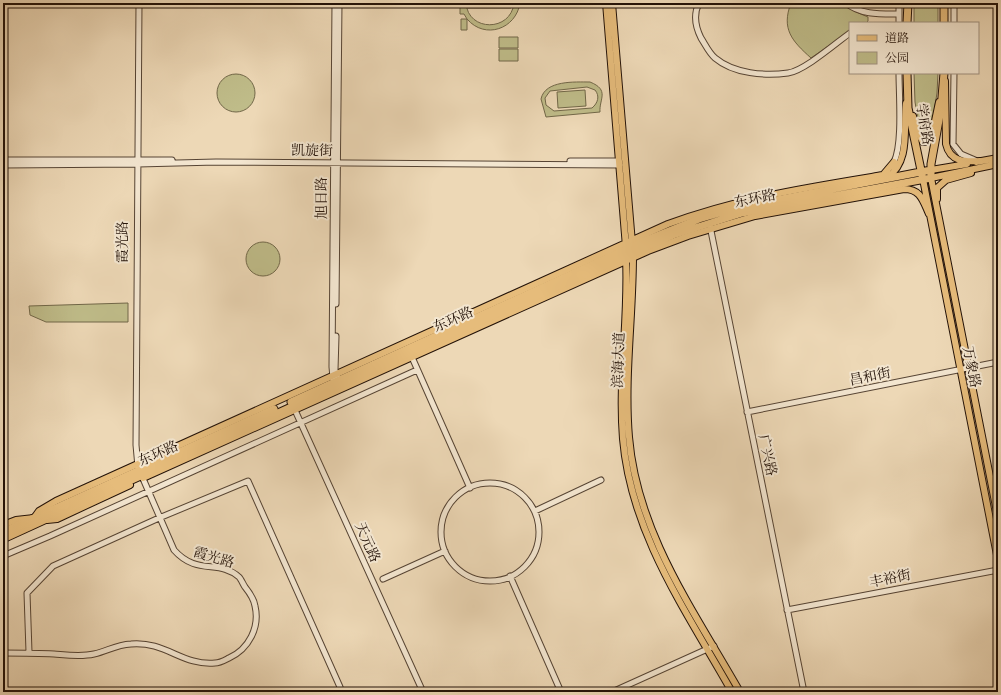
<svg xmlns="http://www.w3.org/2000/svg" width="1001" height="695" viewBox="0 0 1001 695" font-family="'Gentium Book Plus','Noto Serif SC',serif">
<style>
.green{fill:#bfbc89;stroke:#716748;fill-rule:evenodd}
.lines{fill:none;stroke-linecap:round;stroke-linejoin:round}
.minor-casing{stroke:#564434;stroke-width:7}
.major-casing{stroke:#231208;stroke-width:8}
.highway-casing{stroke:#231208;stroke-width:9}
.minor{stroke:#f3e6d0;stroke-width:5}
.major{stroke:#e6bc7b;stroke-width:6}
.highway{stroke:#e6bc7b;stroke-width:7}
.labels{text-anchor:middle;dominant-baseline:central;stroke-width:4;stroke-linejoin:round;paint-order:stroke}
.street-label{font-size:14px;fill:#231208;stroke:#f3e6d0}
</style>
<rect width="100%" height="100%" fill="#edd8b6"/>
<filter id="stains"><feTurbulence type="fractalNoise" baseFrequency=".005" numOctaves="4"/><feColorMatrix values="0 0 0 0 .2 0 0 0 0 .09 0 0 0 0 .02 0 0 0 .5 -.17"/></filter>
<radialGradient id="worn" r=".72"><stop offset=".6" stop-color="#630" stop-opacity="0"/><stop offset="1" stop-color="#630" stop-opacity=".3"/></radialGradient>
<path class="green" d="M213 3H291C280 8 224 8 213 3Z
M460 3H466C468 32 511 32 514 3H520C516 29 485 40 467 19V30H461V19H467L464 14H460Z
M467 3H511V8H467Z
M791 3H843L856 12 868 17V21L866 23H850V31L811 58C792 41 781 29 791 3Z
M914 3H938V23H914Z
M499 37H518V48H499Z
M499 49H518V61H499Z
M914 73H938L937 93 930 136 926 139 921 137 915 102Z
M217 93a19 19 0 1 1 38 0a19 19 0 1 1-38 0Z
M590 82C610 90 599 99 600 112L546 117 541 99C545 80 575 82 590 82ZM587 87 595 90C600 96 598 103 592 108L554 111 546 105 545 98 550 91Z
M585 90 586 106 558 108 557 92Z
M246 259a17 17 0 1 1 34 0a17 17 0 1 1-34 0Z
M128 303V322H46L30 315 29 306Z"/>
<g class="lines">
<defs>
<path id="minor" d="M699 3C693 15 695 26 701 38 705 44 709 53 715 58 734 74 765 76 788 73 804 71 836 43 850 33
M846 3C861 15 880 14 899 14
M954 3V23
M899 23V3
M954 73 953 144 961 154 975 160
M3 160H172
M570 161H619
M894 162C903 144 899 95 899 73
M3 165 138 164 216 162 620 165
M710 226 804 692
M336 304 339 3
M336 336 335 370 338 378
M411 355 470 488
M333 378 332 367 335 3
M294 408 423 692
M747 412 998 362
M138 467 136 445 139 3
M441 532a49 49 0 1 1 98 0a49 49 0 1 1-98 0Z
M535 511 601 480
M3 556 50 536 417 370
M510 576 561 692
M383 579 445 551
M787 610 998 570
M29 652 27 593 53 566 159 518 248 481 340 687
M3 653C20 653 37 653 54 654 67 655 81 657 94 654 108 651 115 645 131 644 166 641 182 666 215 663 220 663 225 660 229 658 249 649 260 627 255 606 254 599 249 592 245 587 243 584 241 579 239 577 219 559 197 576 174 550L141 474
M612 692 714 646"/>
<path id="major" d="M606 3 626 247
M612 3 632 243
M945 81 946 144C950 162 965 162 980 161
M913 116 917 131 923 142H928L932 135 939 102
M976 162 998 158
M998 164 931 178 998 517
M931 170 967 164
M887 178C911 161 903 129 906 103
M923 179 998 560
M937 199V188L946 180 971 173
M633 256C633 316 624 377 629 437 637 533 694 611 740 692
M626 258C629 318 618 379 623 439 631 534 687 612 732 692
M143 478 648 251 688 236 755 216 904 189C921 189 923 201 929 214
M47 520 57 519 130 485
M3 525 16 520 34 518 39 511 56 501 668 224C738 198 810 187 883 175L894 162"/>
<path id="highway" d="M907 23 908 3
M944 23V3
M907 73 908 108 922 175
M291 402 644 241 699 219 740 207 931 170
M3 532 274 409
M3 539 398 358 673 235 742 213 931 178V164L941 109 944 73"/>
</defs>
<use href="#minor" class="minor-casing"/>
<use href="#major" class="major-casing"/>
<use href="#highway" class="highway-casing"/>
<use href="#minor" class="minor"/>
<use href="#major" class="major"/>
<use href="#highway" class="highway"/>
</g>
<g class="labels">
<g class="street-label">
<text transform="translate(925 124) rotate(80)">学府路</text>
<text transform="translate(312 150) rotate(1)">凯旋街</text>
<text transform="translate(321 198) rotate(-90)">旭日路</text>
<text transform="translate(755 198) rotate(-11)">东环路</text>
<text transform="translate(122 242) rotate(-90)">霞光路</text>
<text transform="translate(453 319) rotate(-24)">东环路</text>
<text transform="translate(618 360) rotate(-88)">滨海大道</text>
<text transform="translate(972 367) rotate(79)">万象路</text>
<text transform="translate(870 376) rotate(-11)">昌和街</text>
<text transform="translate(158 453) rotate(-24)">东环路</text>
<text transform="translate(768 455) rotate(78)">广兴路</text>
<text transform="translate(368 542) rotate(66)">天元路</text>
<text transform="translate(214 557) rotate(17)">霞光路</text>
<text transform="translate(890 578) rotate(-11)">丰裕街</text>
</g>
</g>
<rect width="1001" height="695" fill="none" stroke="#edd8b6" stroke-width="16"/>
<rect x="4" y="4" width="993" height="687" fill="none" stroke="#231208" stroke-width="2"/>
<rect x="8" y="8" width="985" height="679" fill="none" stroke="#231208"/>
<rect x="849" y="22" width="130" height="52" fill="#f3e6d0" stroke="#a09180"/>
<rect x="857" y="35" width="20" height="6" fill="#e6bc7b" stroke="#a09180"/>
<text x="885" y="42" font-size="12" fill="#231208">道路</text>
<rect x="857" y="52" width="20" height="12" fill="#bfbc89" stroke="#a09180"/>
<text x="885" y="62" font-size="12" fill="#231208">公园</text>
<rect width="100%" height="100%" filter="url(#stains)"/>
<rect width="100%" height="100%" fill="url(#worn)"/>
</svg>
